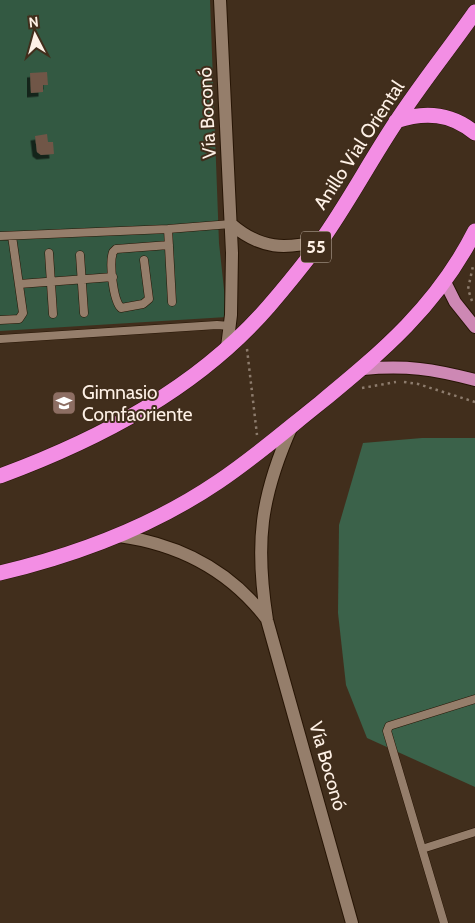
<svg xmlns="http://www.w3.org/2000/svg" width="475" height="923" viewBox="0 0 475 923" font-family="Cabin,sans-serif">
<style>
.green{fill:#335942}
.forest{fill:#3b624a}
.building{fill:#6f5647;filter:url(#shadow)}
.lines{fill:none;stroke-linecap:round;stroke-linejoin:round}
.lane-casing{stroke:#271505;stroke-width:9}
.secondary-casing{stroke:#271505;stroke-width:14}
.primary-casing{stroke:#271505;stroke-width:14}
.highway-casing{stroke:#271505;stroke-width:16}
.path{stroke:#8d7c6d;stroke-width:2.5;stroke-dasharray:2.5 4;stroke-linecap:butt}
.lane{stroke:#957e6b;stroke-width:8}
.secondary{stroke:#957e6b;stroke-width:12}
.primary{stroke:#cd88b4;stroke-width:12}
.highway{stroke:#f38ee4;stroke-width:15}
.labels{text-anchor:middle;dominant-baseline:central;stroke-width:4;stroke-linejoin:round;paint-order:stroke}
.shield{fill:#412e1c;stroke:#c5b6a9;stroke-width:1}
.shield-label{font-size:18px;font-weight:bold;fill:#fef1e6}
.street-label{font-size:19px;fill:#fef1e6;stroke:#412e1c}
.poi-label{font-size:19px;fill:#fef1e6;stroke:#412e1c;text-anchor:start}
</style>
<defs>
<filter id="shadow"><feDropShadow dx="-4.5" dy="4.5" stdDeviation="0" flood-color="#0009"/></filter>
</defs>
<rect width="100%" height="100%" fill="#412e1c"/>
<path class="green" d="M0 0H210L219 243 227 317 0 331Z"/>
<path class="forest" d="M422 438H475V787L367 738 346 685 338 613 339 525 363 443Z"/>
<path class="building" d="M47 72 48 85H43V92L31 93 30 73Z
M47 134 48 142H53L54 154 41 155 37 152 35 136Z"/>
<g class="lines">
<defs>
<path id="lane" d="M168 229 172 302
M0 236 168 229 231 224
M49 253 53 314
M80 255 84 313
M144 260 149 299 143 304 121 308C113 300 109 263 113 252L116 249 169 245
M19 284 113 277
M0 320 19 319 23 313 12 236
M0 339 217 325 231 326
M422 849 475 832
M444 923 387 731 389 726 475 699"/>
<path id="secondary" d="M220 0 232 253 231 315 227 347
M231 224C261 250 285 249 321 241
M292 426C260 497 255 544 267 620L352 923
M119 536C178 544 229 570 266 618"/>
<path id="primary" d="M445 282 455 302 475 327
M363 369C406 365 433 369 475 380"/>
<path id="highway" d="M396 121C425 111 451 113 475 133
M0 476C100 439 198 388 269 306 287 285 305 263 321 241 348 203 370 161 396 122 420 85 449 49 475 12
M0 573C76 555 153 526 218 482 254 458 286 430 320 403 383 351 437 306 475 231"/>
</defs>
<use href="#lane" class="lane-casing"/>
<use href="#secondary" class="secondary-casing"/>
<use href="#primary" class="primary-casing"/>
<use href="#highway" class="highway-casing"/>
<path class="path" d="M472 301 468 289 473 266
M247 349 257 435
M404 382 418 384 475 402
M362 388 396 382"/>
<use href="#lane" class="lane"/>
<use href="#secondary" class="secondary"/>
<use href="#primary" class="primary"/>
<use href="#highway" class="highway"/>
</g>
<defs>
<symbol id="school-square" viewBox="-11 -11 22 22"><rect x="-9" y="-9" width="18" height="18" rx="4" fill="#8d6e63" stroke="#412e1c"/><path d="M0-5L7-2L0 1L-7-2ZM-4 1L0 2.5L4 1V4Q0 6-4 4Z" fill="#fff"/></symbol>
</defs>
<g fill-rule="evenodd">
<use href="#school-square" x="50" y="389" width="28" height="28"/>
</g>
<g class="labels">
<rect class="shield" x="301" y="231.5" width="30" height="31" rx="4"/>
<g class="shield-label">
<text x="316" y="247">55</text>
</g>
<g class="street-label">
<text transform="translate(207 113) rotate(-93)">Vía Boconó</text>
<text transform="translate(359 145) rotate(-57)">Anillo Vial Oriental</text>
<text transform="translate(328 766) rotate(74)">Vía Boconó</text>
</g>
<g class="poi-label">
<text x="82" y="392">Gimnasio<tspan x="82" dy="22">Comfaoriente</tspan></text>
</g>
</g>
<g transform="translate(35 35) rotate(354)" stroke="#412e1c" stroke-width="4" paint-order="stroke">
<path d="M0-4L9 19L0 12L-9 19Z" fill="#fef1e6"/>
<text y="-8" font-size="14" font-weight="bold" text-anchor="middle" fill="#fef1e6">N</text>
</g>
</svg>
